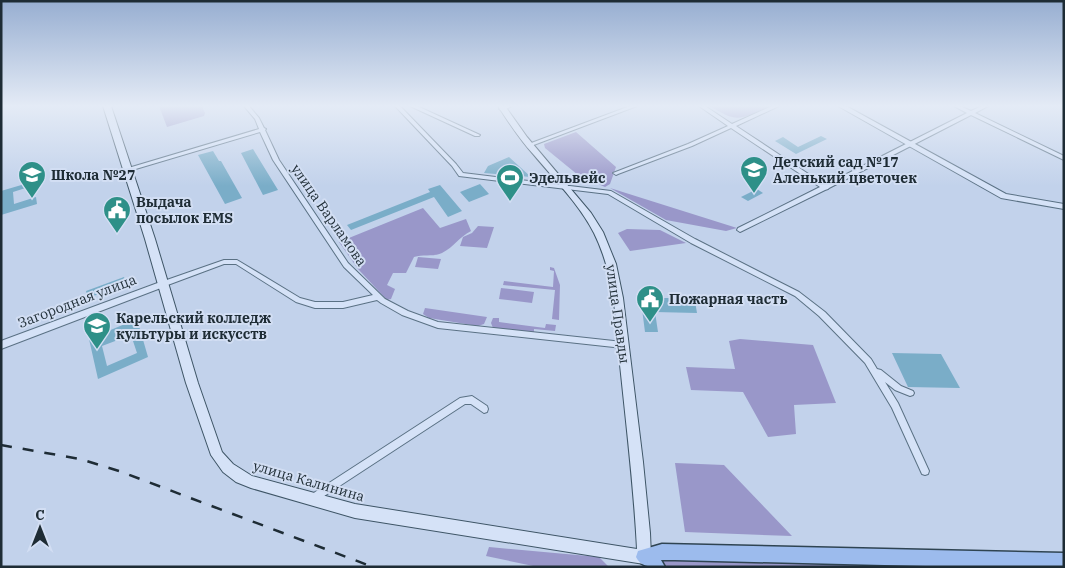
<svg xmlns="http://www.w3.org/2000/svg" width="1065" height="568" viewBox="0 0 1065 568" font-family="'IBM Plex Serif',serif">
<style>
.green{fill:#9997c9}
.building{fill:#7aadc8;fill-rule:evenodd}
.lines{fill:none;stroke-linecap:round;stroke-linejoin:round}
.minor-casing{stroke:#5a7184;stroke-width:2}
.tertiary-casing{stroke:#5a7184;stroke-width:2}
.secondary-casing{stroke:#3e5566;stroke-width:2}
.primary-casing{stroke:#2f4452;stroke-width:3}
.minor{fill:#d5e2f7;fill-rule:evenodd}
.tertiary{fill:#d5e2f7;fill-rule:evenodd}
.secondary{fill:#d5e2f7;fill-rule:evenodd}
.primary{fill:#9cbbed;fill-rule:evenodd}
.rail{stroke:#1e2c35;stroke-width:2.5;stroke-dasharray:11 11;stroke-linecap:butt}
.labels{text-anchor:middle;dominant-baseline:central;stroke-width:4;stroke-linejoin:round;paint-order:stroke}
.poi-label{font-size:14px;font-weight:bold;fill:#1e2c35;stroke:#d2def3;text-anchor:start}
.street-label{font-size:14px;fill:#1e2c35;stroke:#d2def3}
</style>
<rect width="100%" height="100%" fill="#c2d2eb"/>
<path class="green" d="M159 106H202L205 113 204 116 167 127Z
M710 106H770C741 119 738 124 710 106Z
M576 132 616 167 610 184 605 187 578 175 545 148 544 144Z
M610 188 737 228 726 231 666 220Z
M423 208 440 228 466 219 471 231C459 237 454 247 442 253 434 257 423 254 414 257L406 273H393L387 285 395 289 391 299 387 300 358 269 339 242Z
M478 226 494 227 487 248 460 246 463 237 472 233Z
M627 229 660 230 686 243 630 251 618 233Z
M418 257 441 259 438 269 415 267Z
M550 267 554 268 560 285 559 320 552 319 555 290 503 285 504 281 553 287 554 271 550 270Z
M501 288 534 292 532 303 499 299Z
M425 308 487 317 484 324 478 326 429 318 423 314Z
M493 318H499V322L545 328 546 324 556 325 555 331 534 329V333L493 328 491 323Z
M740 339 813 345 836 403 794 405 796 434 768 437 743 392 691 390 686 367 735 369 729 341Z
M675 463 724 465 792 536 685 532Z
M489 547 599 557 609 567H538L486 556Z
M668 557 1064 567H665L661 563Z"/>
<path class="building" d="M821 136 827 139 796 154 775 141 783 137 798 147Z
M253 149 278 190 263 195 241 153Z
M213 151 219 161H221L242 198 225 204 198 155Z
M509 157 531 177 484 173 488 166Z
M35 181V185L13 192 14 204 36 197 37 204 1 215V191Z
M480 184 489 194 469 202 460 192Z
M440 185 462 211 448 217 434 197 351 230 347 225 430 192 428 189Z
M757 189 763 193 748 201 741 197Z
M124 277 126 284 88 298 86 291Z
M651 298H683L684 301H695L697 313 655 312 658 332H645L641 301H652Z
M137 319 148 357 98 379 89 339ZM131 335 137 353 107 366 102 346Z
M892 353 941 354 960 388 908 387Z"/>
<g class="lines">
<defs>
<path id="minor" d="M244 106H249L259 118 264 128 266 129 265 130 279 160 348 263 385 299 408 311 438 322 623 342 626 343 627 345 626 347 623 348 438 328 402 315 381 303 377 300 343 308H315L296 302 236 264H224L165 286H161L160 284 161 282 224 260H237L300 298 315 302H343L373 295 344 267 273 160 260 132 129 171 127 172 124 170 125 169 259 129 255 119Z
M395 106H400L456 164 463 173 611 191 695 239 799 292 825 312 871 359 877 369 881 370 901 386 913 391 914 393 913 395 910 396 895 390 885 382 898 403 929 471 928 474 925 475 922 474 892 408 865 363 819 316 795 296 691 243 608 194 459 176 452 166Z
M410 106H417L480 135 479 136H475Z
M505 106H512L502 111 499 109Z
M630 106H637L531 146 529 147 526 145Z
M699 106H705L732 124 772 106H779L736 126 825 185 967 113 954 106H960L971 111 982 106H988L975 113 1064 156V160L971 115 829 188 828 189 825 190 740 232 737 230 738 228 820 187 731 128 692 146 618 174 616 175 613 173 688 144 728 126Z
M472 396 487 406 488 409 487 412 484 413 471 404H465L315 502 312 504 309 502 307 499 309 496 460 398Z"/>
<path id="tertiary" d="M838 106H846L1006 194 1064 204V209L1001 198Z
M163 281 167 284 166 286 1 349V341Z"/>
<path id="secondary" d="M103 106H111L155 239 198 383 222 452 233 464 252 476 355 504 637 549C634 490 627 432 621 374 616 327 616 277 594 233 579 204 555 180 534 155 520 140 509 123 498 106H505L527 137 591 213 603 232 616 264 623 298 643 462 650 533 651 557 649 562 644 564 355 518 251 488 236 482 223 472 211 455 186 383 145 239Z"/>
<path id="primary" d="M662 544 1064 553V567H966L675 560H661L665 567C653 567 641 568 636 557L638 551Z"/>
</defs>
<use href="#minor" class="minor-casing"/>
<use href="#tertiary" class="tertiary-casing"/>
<use href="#secondary" class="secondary-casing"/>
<use href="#primary" class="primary-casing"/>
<use href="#minor" class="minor"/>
<use href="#tertiary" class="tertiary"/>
<use href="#secondary" class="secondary"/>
<use href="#primary" class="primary"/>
<path class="rail" d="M1 445 80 459 119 471 373 567"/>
</g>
<linearGradient id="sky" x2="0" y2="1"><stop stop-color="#97aed1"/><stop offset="0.57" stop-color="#e4ebf6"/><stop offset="1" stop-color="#e4ebf6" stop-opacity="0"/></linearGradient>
<rect width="1065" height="186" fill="url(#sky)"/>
<defs>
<symbol id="school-pin" viewBox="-11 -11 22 30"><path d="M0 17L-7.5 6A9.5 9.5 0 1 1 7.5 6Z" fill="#2e9088" stroke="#d2def3"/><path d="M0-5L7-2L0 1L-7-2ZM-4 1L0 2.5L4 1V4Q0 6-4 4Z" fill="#fff"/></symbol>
<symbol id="stadium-pin" viewBox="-11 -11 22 30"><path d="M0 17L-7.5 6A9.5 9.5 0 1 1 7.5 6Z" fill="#2e9088" stroke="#d2def3"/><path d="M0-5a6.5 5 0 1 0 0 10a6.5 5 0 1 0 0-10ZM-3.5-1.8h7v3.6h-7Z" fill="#fff"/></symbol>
<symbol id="civic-pin" viewBox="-11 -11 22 30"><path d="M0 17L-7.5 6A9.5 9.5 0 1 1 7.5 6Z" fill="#2e9088" stroke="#d2def3"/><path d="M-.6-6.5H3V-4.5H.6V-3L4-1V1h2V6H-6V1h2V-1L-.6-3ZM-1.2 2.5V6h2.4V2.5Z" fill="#fff"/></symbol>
<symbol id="university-pin" viewBox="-11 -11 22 30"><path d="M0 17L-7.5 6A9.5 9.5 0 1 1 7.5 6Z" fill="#2e9088" stroke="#d2def3"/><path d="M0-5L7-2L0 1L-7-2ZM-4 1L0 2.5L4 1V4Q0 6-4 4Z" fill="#fff"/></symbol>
</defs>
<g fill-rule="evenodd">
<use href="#school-pin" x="738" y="154" width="32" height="43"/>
<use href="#school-pin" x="16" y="159" width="32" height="43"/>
<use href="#stadium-pin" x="494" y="162" width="32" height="43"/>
<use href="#civic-pin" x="101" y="194" width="32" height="43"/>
<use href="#civic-pin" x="634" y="283" width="32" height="43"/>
<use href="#university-pin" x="81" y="310" width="32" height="43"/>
</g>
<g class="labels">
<g class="poi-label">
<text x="773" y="162">Детский сад №17<tspan x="773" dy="16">Аленький цветочек</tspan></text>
<text x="51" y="175">Школа №27</text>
<text x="529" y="178">Эдельвейс</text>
<text x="136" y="202">Выдача<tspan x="136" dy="16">посылок EMS</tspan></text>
<text x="669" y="299">Пожарная часть</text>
<text x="116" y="318">Карельский колледж<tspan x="116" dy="16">культуры и искусств</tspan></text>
</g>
<g class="street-label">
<text transform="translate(329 215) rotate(55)">улица Варламова</text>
<text transform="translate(77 301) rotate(-21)">Загородная улица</text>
<text transform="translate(618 314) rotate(82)">улица Правды</text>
<text transform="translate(309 481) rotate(16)">улица Калинина</text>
</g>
</g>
<rect width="1065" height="568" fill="none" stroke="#1e2c35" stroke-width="5"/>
<g transform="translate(40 528)" stroke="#d2def3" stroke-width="4" paint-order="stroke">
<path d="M0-4L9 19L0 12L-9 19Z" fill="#1e2c35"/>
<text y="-8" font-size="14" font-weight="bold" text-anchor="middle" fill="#1e2c35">С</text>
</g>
</svg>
